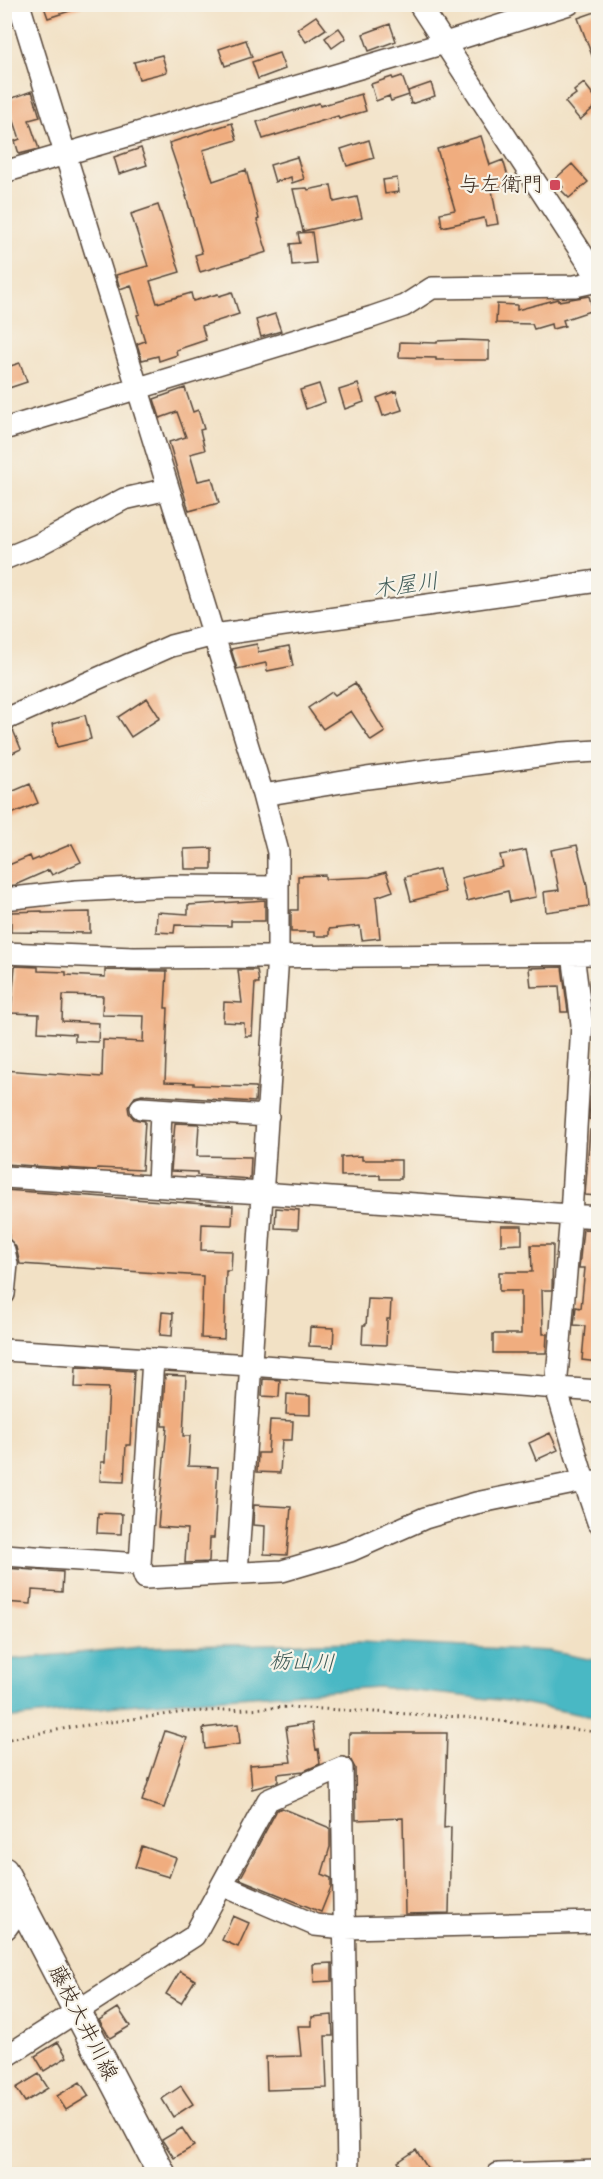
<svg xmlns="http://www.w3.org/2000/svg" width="603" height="2179" viewBox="0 0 603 2179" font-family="Mynerve,'Klee One',sans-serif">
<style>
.water{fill:#4ab8c4;stroke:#427171;stroke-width:1.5}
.building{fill:#f0ad7f}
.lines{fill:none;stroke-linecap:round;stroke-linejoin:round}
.minor-casing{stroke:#564537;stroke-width:24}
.major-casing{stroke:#564537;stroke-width:30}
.path{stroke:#564537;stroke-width:3;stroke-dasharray:1.5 4.5;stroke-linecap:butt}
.minor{stroke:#fff;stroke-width:21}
.major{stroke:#fff;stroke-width:27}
.poi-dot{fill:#d1495b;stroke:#f7f3e8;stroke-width:2}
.labels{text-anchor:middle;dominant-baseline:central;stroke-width:4.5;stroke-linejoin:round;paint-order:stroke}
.poi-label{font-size:21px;fill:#3b2a1e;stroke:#f7f3e8;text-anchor:end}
.street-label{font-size:21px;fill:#3b2a1e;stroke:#f7f3e8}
.water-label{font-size:22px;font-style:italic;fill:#405c58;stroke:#f7f3e8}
</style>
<rect width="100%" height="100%" fill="#f7f3e8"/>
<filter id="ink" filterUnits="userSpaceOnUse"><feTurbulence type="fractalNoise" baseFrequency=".0167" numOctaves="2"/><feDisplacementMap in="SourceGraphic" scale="12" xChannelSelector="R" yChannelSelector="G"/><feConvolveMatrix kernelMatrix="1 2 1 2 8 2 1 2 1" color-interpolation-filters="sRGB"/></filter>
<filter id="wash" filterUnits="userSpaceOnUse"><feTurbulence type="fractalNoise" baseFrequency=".008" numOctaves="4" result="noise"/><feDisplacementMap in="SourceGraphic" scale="24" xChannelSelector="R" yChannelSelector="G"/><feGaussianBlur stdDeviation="1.35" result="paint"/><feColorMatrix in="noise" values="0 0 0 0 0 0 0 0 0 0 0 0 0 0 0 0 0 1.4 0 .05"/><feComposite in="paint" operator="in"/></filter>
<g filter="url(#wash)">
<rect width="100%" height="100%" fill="#f2e1c5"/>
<path class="water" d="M360 1642 550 1651 598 1661V1718L517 1702 378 1687 126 1705 5 1719V1660L140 1647Z"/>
<g id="blocks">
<path class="building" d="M43 4H81L82 7 48 18Z
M598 11V69H597L578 18Z
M316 16 326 29 306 42 297 29Z
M390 24 396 41 369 51 363 34Z
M339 28 346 38 332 48 325 38Z
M246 40 252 57 225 66 219 49Z
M279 53 285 69 258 79 252 62Z
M162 55 167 72 139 79 134 62Z
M402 76 409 95 391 101 389 96 376 101 371 84 392 77 393 79Z
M431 83 435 96 411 104 408 91Z
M584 83 598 101V104L580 120 565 102 576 94 574 91Z
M32 91 40 117 29 120 39 149 19 154 15 141 20 139 7 100Z
M361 94 366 111 339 119 338 116 263 139 257 122 319 103 320 106Z
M232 123 237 140 203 150 213 181 246 170 259 219 257 220 267 252 200 272 195 255 202 253 186 196H187L169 143Z
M481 136 490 165 503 160 510 183 492 190 498 224 486 226 484 218 442 227 440 213 455 210 437 149Z
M369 140 374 158 347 166 341 149Z
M141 148 147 165 119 174 114 157Z
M297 157 304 179 292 183 291 177 275 182 270 165Z
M572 164 588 182 569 198 560 189 563 187 556 178Z
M397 178 399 192 385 194 383 180Z
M331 185 334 202 357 197 362 218 303 231 293 189 307 188 308 190Z
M158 205 180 272 150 281 157 303 191 293 193 301 218 294 219 296 232 292 239 314 202 326 206 340 176 350 177 355 159 361 158 356 142 360 137 344 145 341 137 315 140 314 131 285 120 289 116 275 148 266 131 214Z
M312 232 316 263 292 265 290 244 300 243 298 233Z
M589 296 593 310 563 320 565 326 552 329 551 324 534 329 532 324 496 323 497 304 517 305V310L558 299V301Z
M275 314 281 331 261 337 256 320Z
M462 340 489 341V360H436V358L399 357 400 342 437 343V341Z
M20 363 27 382 9 388 4 376V368Z
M319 384 325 402 306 409 300 390Z
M358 384 364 402 345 409 339 390Z
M185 388 193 412 198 410 204 429 200 430 205 450 190 454 198 481 212 478 219 503 189 511 169 442 186 437 177 412 160 418 154 399Z
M396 391 402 410 383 416 377 398Z
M257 644 258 652 289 646 293 666 267 671 266 663 237 669 231 649Z
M355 683 385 732 371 741 351 711 323 729 308 708 332 692 335 695Z
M147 698 160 718 131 737 118 717Z
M85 715 91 739 57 747 52 724Z
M13 730 21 749 4 757V732Z
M30 784 38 803 9 815 4 805V795Z
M72 844 81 862 52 875 49 870 15 885 8 886 4 877V867L30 856 32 861Z
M577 845 587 885 589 906 546 912 544 892 559 890 551 850Z
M212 848V869H185L184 849Z
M526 850 536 897 510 902 508 891 467 901 461 878 503 867 500 855Z
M439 869 445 892 411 901 405 877Z
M386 872 393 891 376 897 380 938 362 940 360 926 329 929V936H314V932H291V910H298V876L325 875V879L370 877Z
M265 900V921H231V926L175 925 174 933 156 932 157 912 188 914V905Z
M42 911V913L90 912V933L11 932V912Z
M15 966 38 967V971L66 972V975L105 977V970L167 971 165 1008H168L165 1082 194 1083V1085L256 1087 255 1102 142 1095 135 1097 128 1107 129 1113 134 1119 145 1121 142 1170 97 1168 96 1170 4 1164V1070L102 1077 103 1040 143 1042 144 1016 102 1015 103 996 63 995 62 1021 99 1023 98 1042 75 1041V1034L38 1032 39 1014 11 1013Z
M562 967 568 1012H561L559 986 531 987 529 968Z
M238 970H257L259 983H255L252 1036H245L244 1023 223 1022 224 1002 242 1003Z
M591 1097 598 1098V1120L589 1119Z
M175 1123 199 1124 197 1156 251 1157 250 1179 197 1175V1172L171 1171Z
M590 1130H598V1196L585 1195Z
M362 1156V1160H401V1179H380V1175L341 1176V1157Z
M4 1190 233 1206 232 1225 202 1224 201 1250 232 1251 231 1271H226L224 1339 201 1338 203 1276 20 1264 16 1247 9 1239Z
M276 1208 299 1210 298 1229 275 1228Z
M501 1226H522V1244L501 1245Z
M583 1229 598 1230V1362L582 1360 585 1326 574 1325 576 1307 581 1308 585 1268H579Z
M531 1245H553L552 1290H542L543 1334H547L546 1353H493V1334H521V1291H499V1272H532Z
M368 1299 391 1300 390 1319H387L386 1345 362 1344 363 1325H366Z
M162 1312 173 1313 172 1336 160 1335Z
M310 1327 334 1328 333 1347 309 1346Z
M76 1367 134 1371 130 1445H126L124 1482 100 1481 101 1462H105L109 1388 75 1387Z
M165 1375 186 1376 183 1436H190L188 1466 218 1467 214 1538H210L209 1562 185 1563 187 1529 158 1527 167 1426H162Z
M263 1379 280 1380 279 1397 262 1396Z
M287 1394 310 1396V1415L286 1414Z
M270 1420 293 1421 292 1440H282L280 1473 257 1472 258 1453H268Z
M550 1433 558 1450 536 1460 529 1443Z
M254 1505 291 1507 287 1555 264 1554 265 1526 253 1525Z
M98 1513 122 1514 121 1534 97 1533Z
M4 1568 63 1572 62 1592 32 1590 31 1604 4 1602Z
M312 1723 316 1750 318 1749 320 1764 304 1771 278 1774V1782L252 1789 250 1765 291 1762 286 1727Z
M238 1724 240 1744 205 1749 203 1728Z
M165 1731 187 1738 164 1808 142 1801Z
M349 1733H447L444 1828 451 1827 449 1913 405 1914 403 1818 356 1820 355 1768 349 1757Z
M282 1808 330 1828V1847L322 1874 331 1878V1887L321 1912 240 1879 277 1810Z
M142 1846 176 1858 169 1877 135 1867Z
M233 1916 249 1923 238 1947 222 1940Z
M332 1963V1981L314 1982 313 1964Z
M180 1971 195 1980 181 2003 166 1994Z
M118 2008 130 2026 110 2038 99 2020Z
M332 2015 333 2036H325L327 2088 267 2090 266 2057 301 2056 298 2026H312V2017Z
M58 2042 67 2057 44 2071 35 2056Z
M39 2074 48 2088 25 2102 16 2088Z
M80 2082 89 2096 66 2110 57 2096Z
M181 2086 193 2104 173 2117 162 2099Z
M182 2128 194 2146 174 2158 162 2140Z
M416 2150 432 2175H406L398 2162Z"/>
</g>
</g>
<g filter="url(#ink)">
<use href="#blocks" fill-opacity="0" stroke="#564537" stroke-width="1.5"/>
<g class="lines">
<defs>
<path id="minor" d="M19 4 263 795 278 852V955L237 1573
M419 4 598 278
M4 172 445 43 569 4
M4 429 372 317 404 306 432 288 575 286 598 281
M4 559 38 545 124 499 168 489
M4 720 171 646 214 635 598 581
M263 795 367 778 562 753 598 751
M4 899 77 891 171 886 278 887
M4 953 134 958 598 954
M573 954 582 1024 571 1215 556 1388 584 1481 598 1522
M141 1108 268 1116
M4 1177 262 1193 598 1217
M158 1186 161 1111
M4 1250 7 1264 4 1294
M4 1350 250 1365 598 1391
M4 1555 140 1564 153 1359
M140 1564 145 1578 282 1571 350 1551 425 1518 476 1503 584 1481 598 1483
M222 1885 315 1925 345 1928 598 1922
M4 2058 194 1936 268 1800 342 1768 348 2174
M498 2174 598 2171"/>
<path id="major" d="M4 1871 162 2174
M4 1926 21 1902"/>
</defs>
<use href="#minor" class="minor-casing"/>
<use href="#major" class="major-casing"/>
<path class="path" d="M4 1740 73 1727 185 1712 288 1707 462 1717 598 1732"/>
<use href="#minor" class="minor"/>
<use href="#major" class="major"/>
</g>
</g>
<rect class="poi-dot" x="549" y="179" width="12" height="12" rx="3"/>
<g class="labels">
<g class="poi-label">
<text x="543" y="185">与左衛門</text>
</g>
<g class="street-label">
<text transform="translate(83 2023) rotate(63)">藤枝大井川線</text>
</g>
<g class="water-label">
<text transform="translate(406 586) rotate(-8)">木屋川</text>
<text transform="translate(302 1663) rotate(2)">栃山川</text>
</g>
</g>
<rect width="603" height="2179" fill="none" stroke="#f7f3e8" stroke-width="24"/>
</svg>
